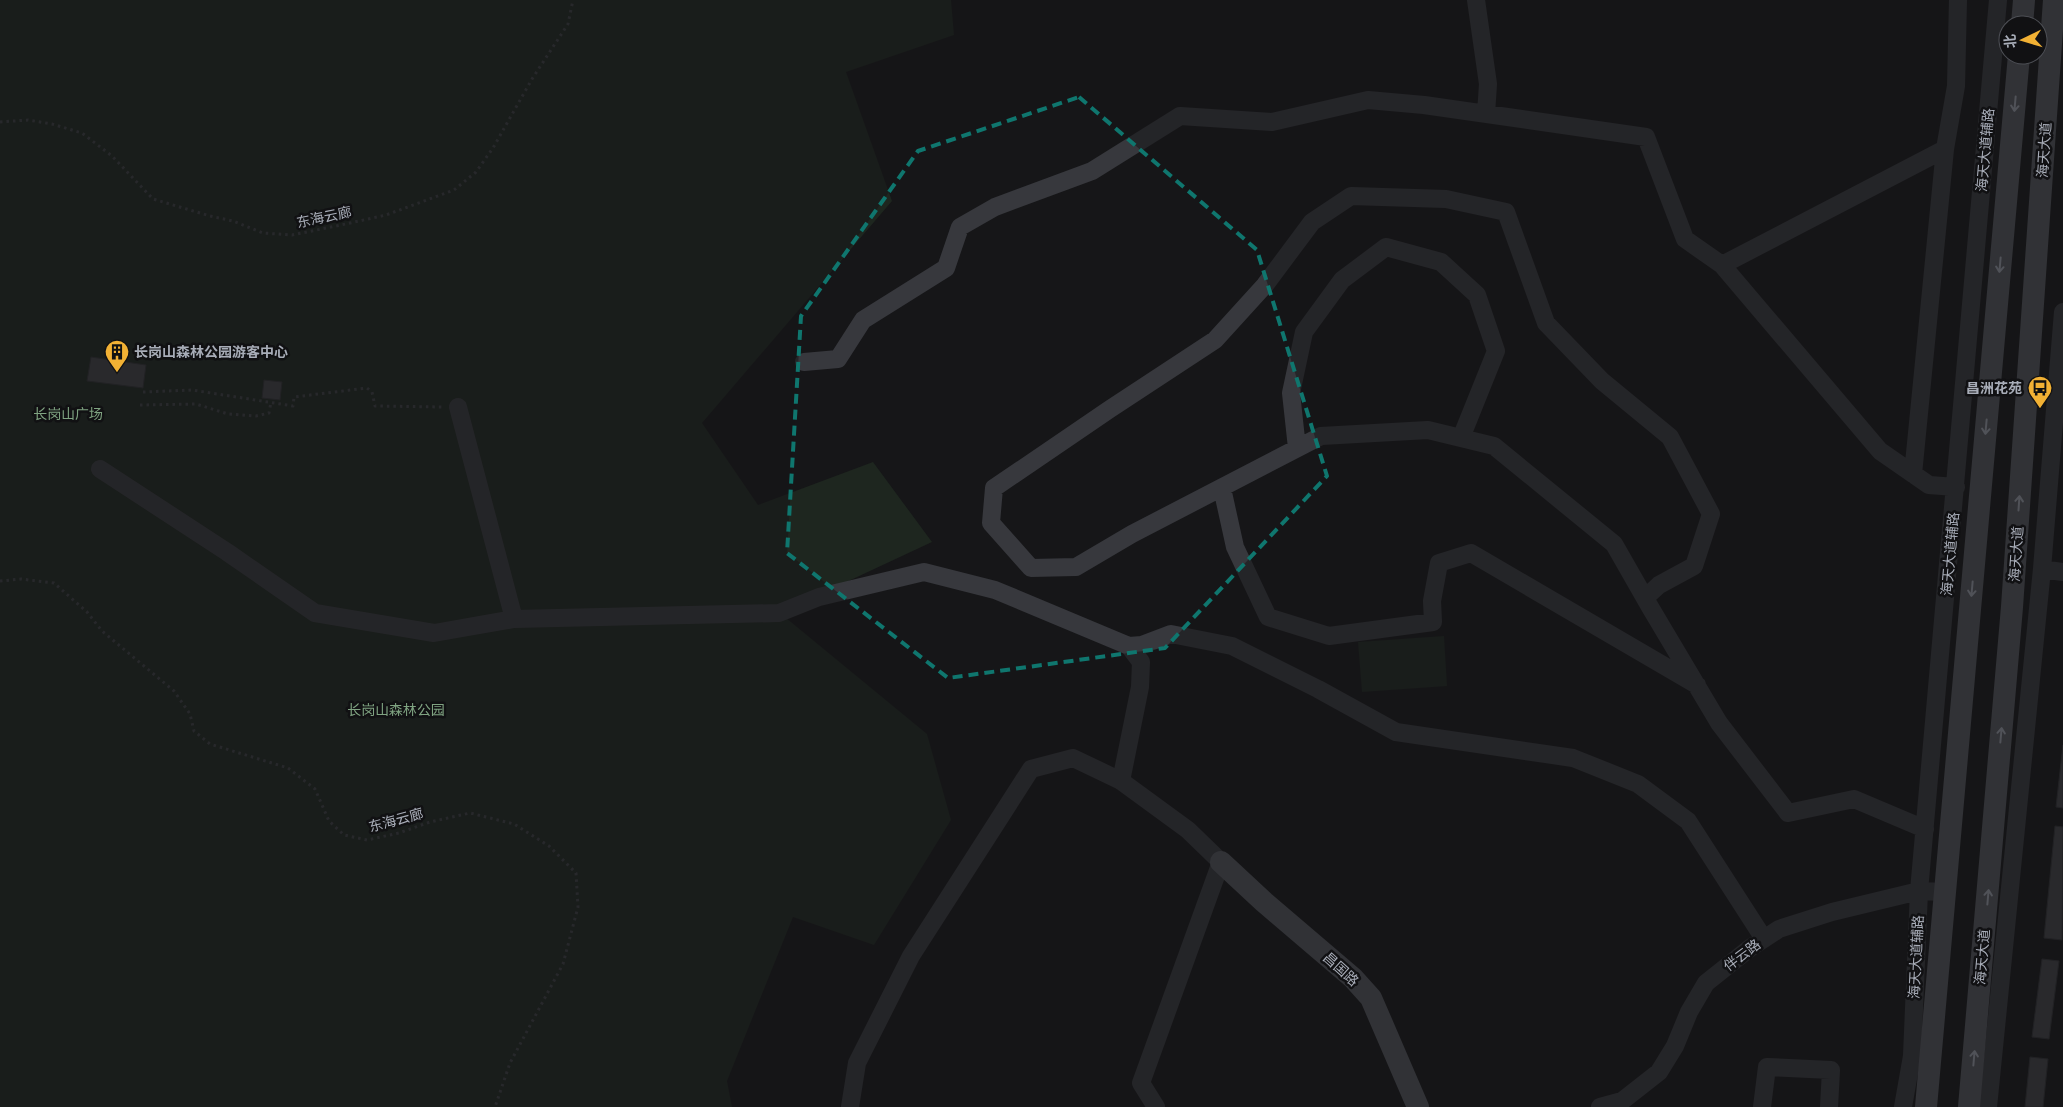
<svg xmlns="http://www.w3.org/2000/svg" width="2063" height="1107" viewBox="0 0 2063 1107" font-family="Quicksand,'Noto Sans SC',sans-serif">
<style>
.green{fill:#1e261f}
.building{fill:#404145;stroke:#303034}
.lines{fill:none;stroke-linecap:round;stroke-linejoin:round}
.path{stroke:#3d3f44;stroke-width:3;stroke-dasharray:2.5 4;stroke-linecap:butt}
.minor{stroke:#37383d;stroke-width:18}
.major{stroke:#53555c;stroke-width:22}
.oneway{stroke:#979ba6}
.marked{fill:none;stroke:#0f766e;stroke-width:4;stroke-dasharray:10 6;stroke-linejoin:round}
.labels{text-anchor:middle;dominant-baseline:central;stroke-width:5;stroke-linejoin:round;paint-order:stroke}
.street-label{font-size:14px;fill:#a8adb8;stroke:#111113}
.poi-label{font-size:14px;font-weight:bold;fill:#a8adb8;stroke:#111113;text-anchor:start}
.park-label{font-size:14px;fill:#7fa381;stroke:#111113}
</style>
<rect width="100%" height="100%" fill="#161618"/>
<path class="green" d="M0 0H951L954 35 846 72 892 201 702 423 758 505 873 462 932 542 780 613 927 734 951 820 874 945 793 917 727 1081 732 1107H0Z
M1444 636 1447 686 1362 692 1358 642Z"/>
<path class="building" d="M91 357 146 365 143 388 87 381Z
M264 380 282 382 280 400 262 398Z
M2063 745V808L2056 807Z
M2055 826 2063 827 2062 940 2044 938Z
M2042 959 2059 961 2049 1039 2032 1037Z
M2030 1057 2048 1059 2043 1107H2025Z"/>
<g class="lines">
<path class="path" d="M0 122 28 120 52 124 82 133 112 156 153 199 210 216 233 221 263 233 292 235 341 225 386 215 454 190 476 172 493 148 532 79 568 24 573 0
M143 392 192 390 293 406 294 397 367 388 372 392 375 406 443 407
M140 405 196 404 228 414 256 416 269 413 271 402
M0 581 21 579 54 583 87 612 102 631 174 691 190 714 194 731 210 744 288 768 315 789 329 821 344 835 367 840 399 833 430 822 470 813 514 824 549 846 576 873 578 907 563 964 510 1063 495 1107"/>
<path class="minor" d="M1476 0 1488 84 1486 114
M804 362 838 359 863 320 946 268 960 227 995 207 1092 171 1180 116 1272 122 1368 100 1424 105 1646 137 1685 239 1722 265
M458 407 514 619
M1297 448 1291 393 1304 332 1342 280 1386 247 1441 262 1477 295 1496 351 1461 438
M100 469 227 552 315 613 434 633 514 619 779 613 819 597 924 572 995 590 1129 646 1141 662 1140 687 1121 781
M1913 474 1945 149
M1956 487 1929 485 1880 451 1722 265 1945 149 1956 86 1958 0
M1222 488 1235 547 1268 617 1329 636 1433 622 1432 601 1439 563 1471 553 1697 685
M2042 569 2063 572
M1645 598 1659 585 1694 566 1711 514 1670 437 1602 381 1546 323 1506 212 1446 199 1351 196 1312 222 1265 285 1215 340 1110 409 994 488 991 523 1031 568 1076 567 1132 534 1321 436 1428 430 1494 446 1614 544 1650 607 1719 723 1788 813 1854 799 1925 829
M1129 646 1142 645 1171 634 1232 646 1318 689 1396 732 1573 758 1638 784 1688 821 1764 939
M850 1107 857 1063 911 956 1031 769 1073 758 1121 781 1188 830 1221 862 1141 1083 1156 1107
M1600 1107 1622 1101 1659 1072 1675 1046 1689 1012 1706 983 1750 948 1779 929 1832 912 1919 891 1945 892
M1762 1107 1767 1067 1831 1070 1829 1107
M1903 1107 1912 1056 1919 891 1998 0
M1988 1107 2042 569 2063 312"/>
<path class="major" d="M2022 25 2024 0
M1221 862 1264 902 1353 978 1371 998 1418 1107
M1926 1107 2019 55
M1969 1107 2012 607 2054 0"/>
</g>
<defs><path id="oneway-shaft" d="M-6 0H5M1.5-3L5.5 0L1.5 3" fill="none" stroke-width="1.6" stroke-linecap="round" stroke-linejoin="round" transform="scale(1.25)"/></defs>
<g class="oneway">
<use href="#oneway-shaft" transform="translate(2015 104) rotate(95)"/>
<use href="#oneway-shaft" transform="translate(2000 265) rotate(95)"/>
<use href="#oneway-shaft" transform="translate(1986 427) rotate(95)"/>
<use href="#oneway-shaft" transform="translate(2019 503) rotate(-86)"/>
<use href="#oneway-shaft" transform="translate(1972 589) rotate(95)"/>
<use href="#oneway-shaft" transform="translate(2001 735) rotate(-85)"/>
<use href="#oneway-shaft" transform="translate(1988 897) rotate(-85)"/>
<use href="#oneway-shaft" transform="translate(1974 1058) rotate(-85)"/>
</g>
<path d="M0 0H2063V1107H0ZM1079 97 1257 250 1327 476 1165 648 948 678 787 553 801 316 918 151Z" fill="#161618" fill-opacity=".55" fill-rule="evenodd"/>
<path class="marked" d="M1079 97 1257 250 1327 476 1165 648 948 678 787 553 801 316 918 151Z"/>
<defs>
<symbol id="building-pin" viewBox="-11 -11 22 30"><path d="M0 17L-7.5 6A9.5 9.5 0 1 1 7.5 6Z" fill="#f2b134" stroke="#111113"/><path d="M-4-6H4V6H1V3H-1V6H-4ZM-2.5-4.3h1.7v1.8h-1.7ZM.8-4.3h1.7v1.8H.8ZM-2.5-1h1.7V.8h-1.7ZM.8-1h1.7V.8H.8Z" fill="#111"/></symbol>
<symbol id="bus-pin" viewBox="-11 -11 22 30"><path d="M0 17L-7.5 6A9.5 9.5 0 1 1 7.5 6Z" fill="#f2b134" stroke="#111113"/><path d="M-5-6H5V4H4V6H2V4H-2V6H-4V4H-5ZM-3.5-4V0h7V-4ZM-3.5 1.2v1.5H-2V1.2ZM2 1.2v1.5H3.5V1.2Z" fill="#111"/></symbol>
</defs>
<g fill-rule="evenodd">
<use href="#building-pin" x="103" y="338" width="28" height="38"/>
<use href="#bus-pin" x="2026" y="374" width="28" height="38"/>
</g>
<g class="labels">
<g class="street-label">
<text transform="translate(1985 150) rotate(-85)">海天大道辅路</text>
<text transform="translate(2044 150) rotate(-86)">海天大道</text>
<text transform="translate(324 217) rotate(-12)">东海云廊</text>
<text transform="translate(1950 554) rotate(-85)">海天大道辅路</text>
<text transform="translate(2016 554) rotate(-86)">海天大道</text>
<text transform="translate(396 820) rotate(-15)">东海云廊</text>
<text transform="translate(1742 955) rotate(-37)">伴云路</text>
<text transform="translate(1916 957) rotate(-87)">海天大道辅路</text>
<text transform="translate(1982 957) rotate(-85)">海天大道</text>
<text transform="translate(1341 969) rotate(42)">昌国路</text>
</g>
<g class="poi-label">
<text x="134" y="352">长岗山森林公园游客中心</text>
<text x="2022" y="388" text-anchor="end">昌洲花苑</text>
</g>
<g class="park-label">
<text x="68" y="414">长岗山广场</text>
<text x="396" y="710">长岗山森林公园</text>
</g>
</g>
<g transform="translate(2023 40) rotate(265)"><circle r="24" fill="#111113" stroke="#4d4f55"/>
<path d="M0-4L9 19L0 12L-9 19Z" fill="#f2b134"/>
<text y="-8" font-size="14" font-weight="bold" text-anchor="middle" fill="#a8adb8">北</text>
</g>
</svg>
